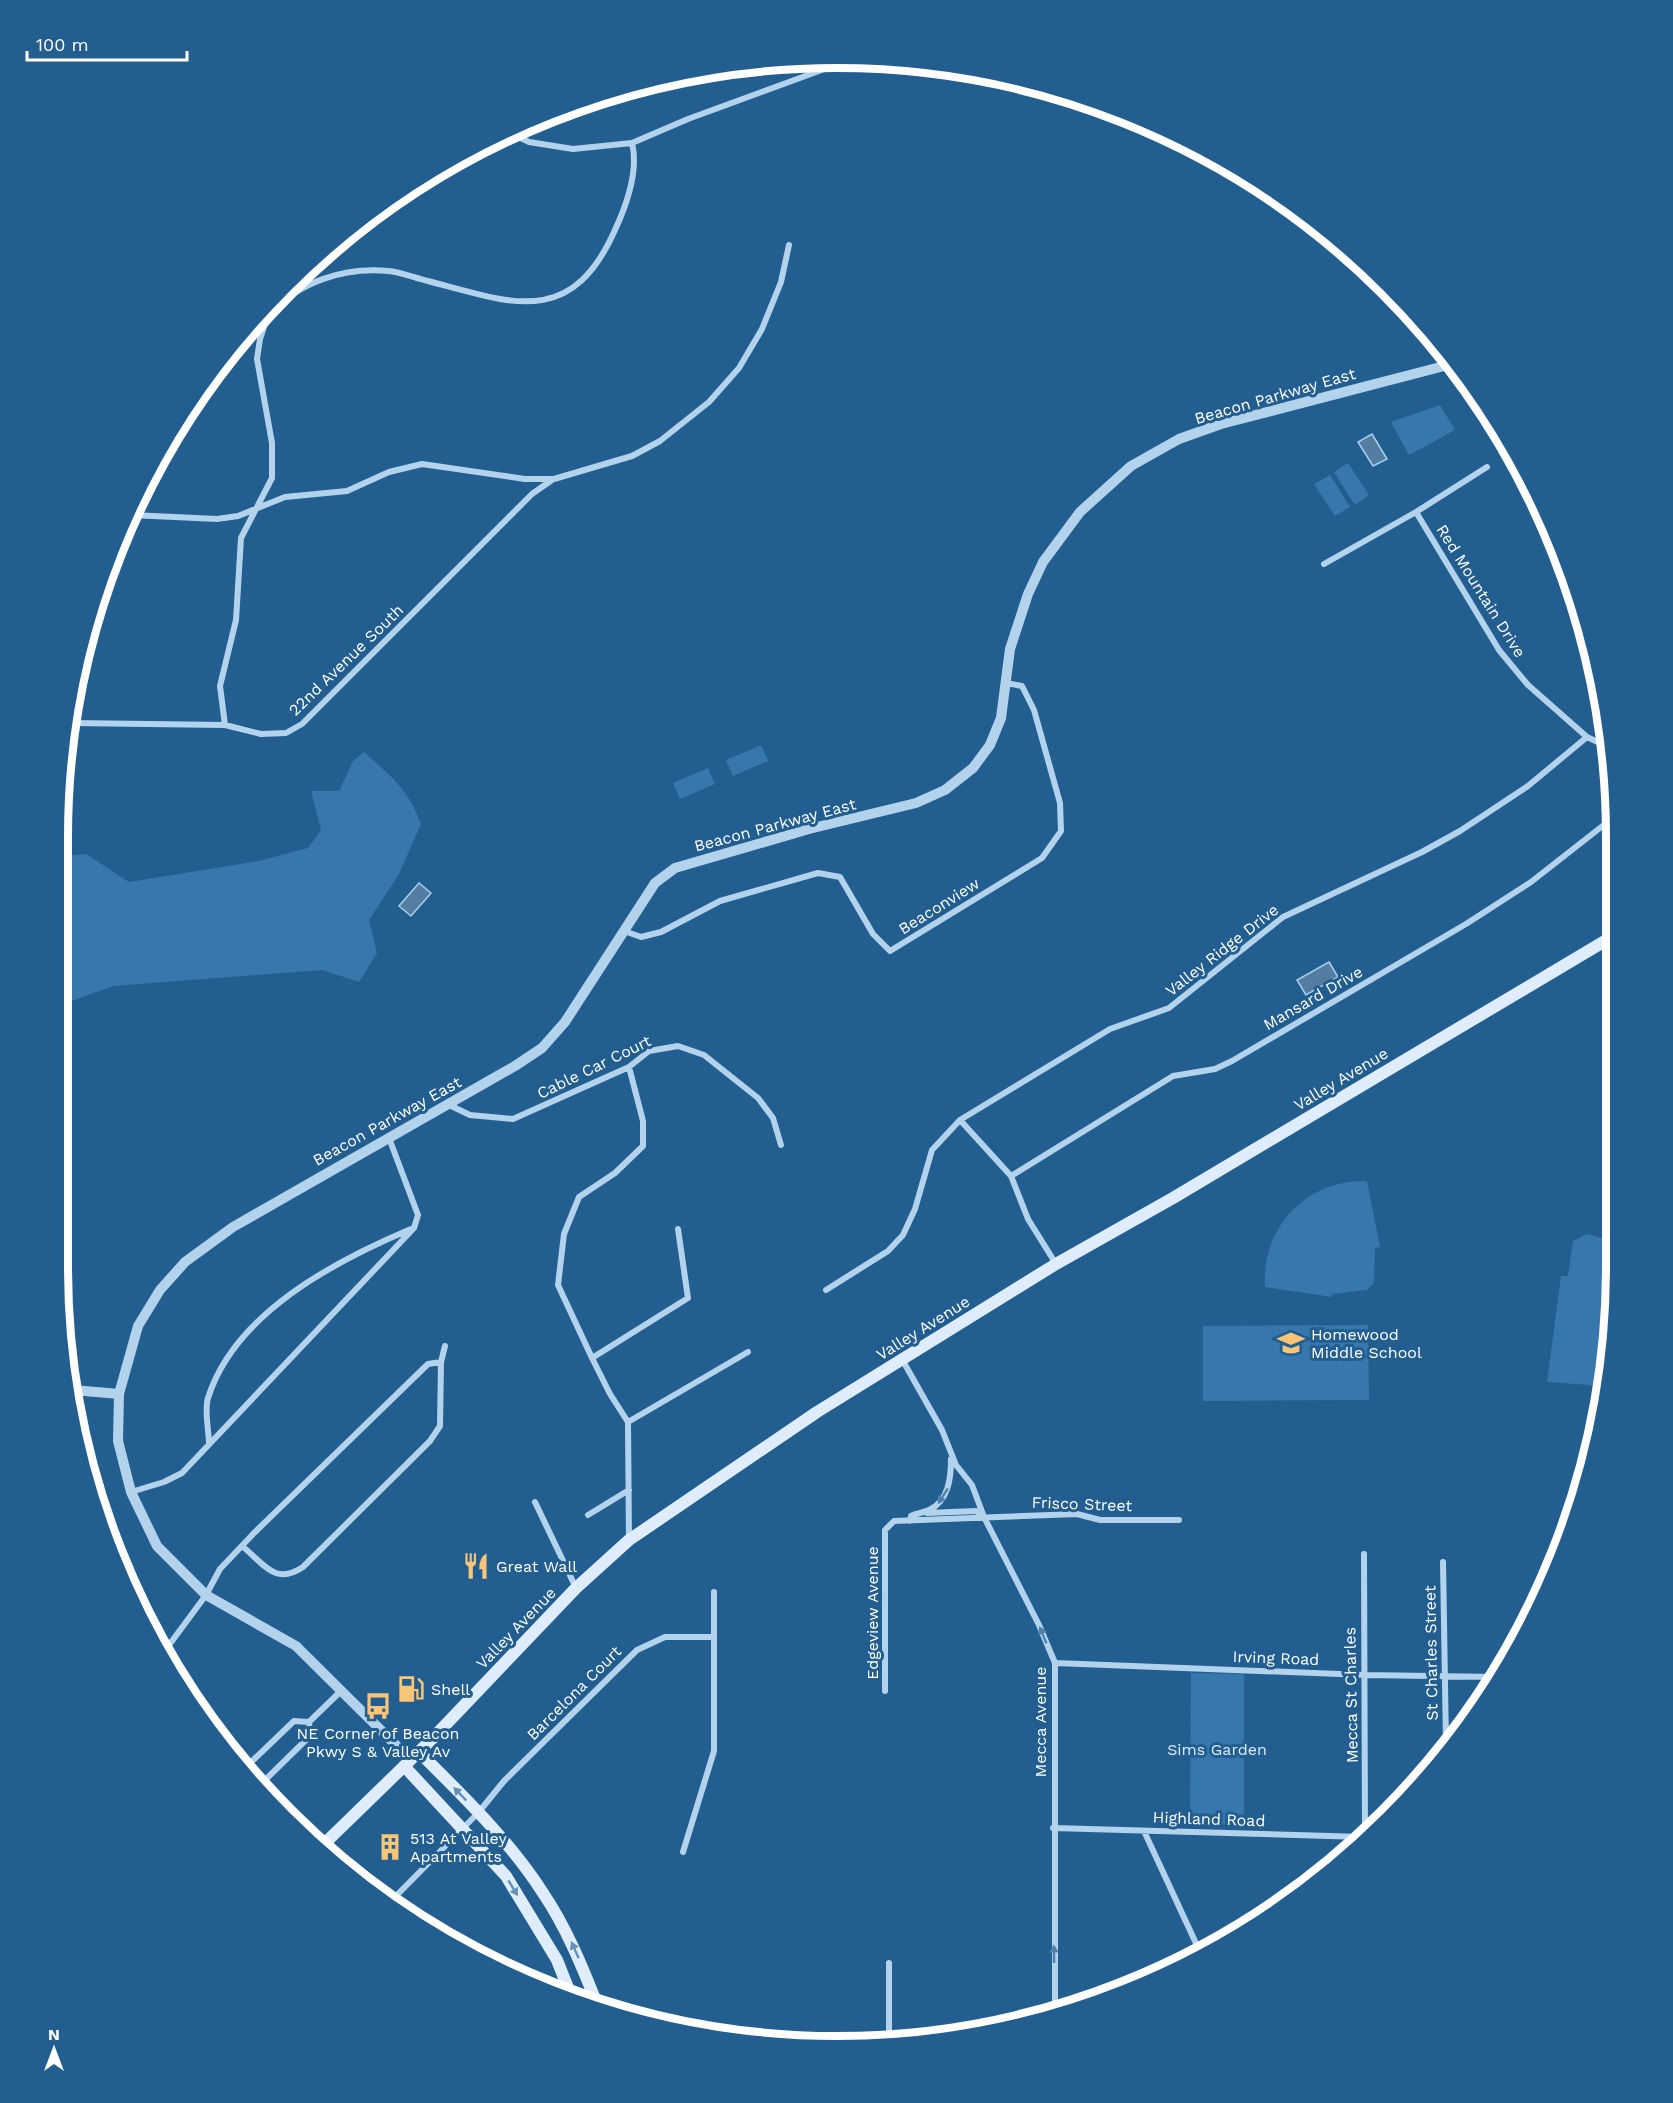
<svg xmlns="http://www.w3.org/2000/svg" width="1673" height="2103" viewBox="0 0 1673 2103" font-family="'Work Sans',sans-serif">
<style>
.green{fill:#3678ad}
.water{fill:#557da0;stroke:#a7cfed;stroke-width:1.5}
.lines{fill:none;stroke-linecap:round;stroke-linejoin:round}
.minor{stroke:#b3d3ec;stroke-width:6}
.tertiary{stroke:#b3d3ec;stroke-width:10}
.secondary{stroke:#dfedfa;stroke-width:12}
.oneway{fill:#4e81ac}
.oneway2{fill:#6490b5}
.labels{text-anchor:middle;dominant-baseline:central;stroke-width:6;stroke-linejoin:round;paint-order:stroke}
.street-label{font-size:16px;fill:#fff;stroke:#225e90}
.poi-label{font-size:16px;fill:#fff;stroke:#225e90;text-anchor:start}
.park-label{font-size:16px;fill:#d9ebf9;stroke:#225e90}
.rim{fill:none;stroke:#fff;stroke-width:8}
</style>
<rect width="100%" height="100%" fill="#225e90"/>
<path class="green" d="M1440 405 1455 430 1409 455 1391 422Z
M1348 463 1369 495 1355 505 1334 472Z
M1330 475 1350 507 1335 516 1314 484Z
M761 745 768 761 733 776 726 760Z
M364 752C391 776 408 789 421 824L399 874 369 920 377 953 359 982 323 970 113 986 58 1006V857L86 854 129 882 259 861 308 848 321 830 311 791H339L353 761Z
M708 768 715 784 680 799 673 783Z
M1367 1181 1380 1247 1375 1248 1374 1283 1367 1290 1332 1294V1297L1265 1287C1261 1227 1307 1179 1367 1181Z
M1587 1234 1616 1242V1267L1604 1386 1547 1382 1561 1276H1568L1573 1241Z
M1368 1325 1369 1400 1203 1401V1326Z
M1191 1673 1244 1674V1825L1190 1824Z"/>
<path class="water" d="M1372 434 1387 459 1373 466 1358 442Z
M419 883 431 893 411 916 399 906Z
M1329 962 1338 977 1306 995 1297 980Z"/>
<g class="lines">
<path class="minor" d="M510 133 529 142 573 149 632 143 688 119 849 60
M258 315H268C299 282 343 267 388 271 401 272 415 278 428 281 511 303 571 329 615 230 627 204 639 171 632 143
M1416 512 1499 650 1528 685 1587 737 1602 744 1609 751
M131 515 217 519 238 516 285 497 347 491 389 472 422 464 525 479H554L632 456 660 441 709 402 739 368 762 329 781 282 789 245
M1324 564 1416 512 1487 467
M71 723 225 725 261 734 286 733 302 724 532 494 552 480
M225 725 220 686 236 620 241 538 272 478V443L257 359 260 339 268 315
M624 931 641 937 661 932 720 901 818 873 840 877 873 934 890 951 1042 858 1061 831 1060 803 1034 710 1022 686 1006 683
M629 1067 643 1121V1146L615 1173 579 1197 564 1234 558 1285 592 1358 688 1298 678 1229
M447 1104 470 1115 513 1119 629 1067 649 1051 678 1046 704 1055 758 1098 773 1118 781 1145
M960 1120 1011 1176 1028 1219 1056 1264
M1616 1160 1609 1173 1616 1187
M1011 1176 1173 1076 1215 1069 1232 1061 1466 924 1531 882 1614 817
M826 1290 888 1251 903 1235 915 1209 932 1150 960 1120 1110 1029 1169 1008 1283 917 1422 852 1460 831 1528 786 1587 737
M592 1358 610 1394 628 1422 629 1540
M903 1361 942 1430 956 1465 972 1485 984 1517 1039 1625 1055 1663V2013
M628 1422 748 1352
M209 1444C209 1431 204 1411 208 1398 235 1313 335 1261 411 1229
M131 1492 164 1482 182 1473 414 1228 418 1215 389 1138
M535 1502 576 1588
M927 1513 976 1511 984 1517
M588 1515 629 1490
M910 1521 911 1516C917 1513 923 1513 929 1510 949 1501 951 1477 951 1459
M242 1546C264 1564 275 1586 303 1567L430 1441 440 1426 441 1362 445 1346
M1364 1554 1365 1836
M1443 1562 1446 1744
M161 1656 206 1595 220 1569 254 1533 428 1364 441 1362
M1055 1663 1365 1675 1497 1677
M885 1691V1530L894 1521 1077 1514 1100 1520H1179
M309 1722 342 1690
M246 1767 294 1721 309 1722 310 1736 260 1785
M1053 1828 1364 1837
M1144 1831 1200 1952
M683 1852 714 1751V1592
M392 1900 478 1813 504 1781 637 1650 665 1637H713
M889 2039V1963"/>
<path class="tertiary" d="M73 1390 119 1394
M411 1760 296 1646 206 1595 157 1546 131 1492 118 1441 119 1394 138 1326 160 1290 185 1262 233 1227 515 1066 542 1048 565 1022 655 883 675 868 809 829 916 803 945 790 973 768 990 745 1001 718 1010 649 1028 594 1043 562 1080 512 1131 466 1179 439 1221 424 1452 364"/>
<path class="secondary" d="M419 1752C463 1796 509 1840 543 1893 566 1927 582 1966 597 2004
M404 1766 506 1876 557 1960 570 1993
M322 1846 432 1739 576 1588 629 1540 817 1412 1056 1264 1173 1198 1615 935"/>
</g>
<defs><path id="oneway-solid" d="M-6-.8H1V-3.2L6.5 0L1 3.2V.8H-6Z" transform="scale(1.5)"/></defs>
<g class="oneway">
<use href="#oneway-solid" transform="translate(943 1496) rotate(122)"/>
<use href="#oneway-solid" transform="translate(1043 1635) rotate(-112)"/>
<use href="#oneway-solid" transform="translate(1054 1954) rotate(-91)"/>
</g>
<g class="oneway2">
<use href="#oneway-solid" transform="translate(460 1794) rotate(-134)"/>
<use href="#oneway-solid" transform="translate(513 1888) rotate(59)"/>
<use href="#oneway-solid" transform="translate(575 1950) rotate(-114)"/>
</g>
<defs>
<symbol id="school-bare" viewBox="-9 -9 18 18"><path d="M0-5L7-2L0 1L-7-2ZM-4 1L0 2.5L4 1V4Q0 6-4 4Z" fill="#f8c576" stroke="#225e90" stroke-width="2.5" paint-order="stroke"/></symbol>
<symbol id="restaurant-bare" viewBox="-9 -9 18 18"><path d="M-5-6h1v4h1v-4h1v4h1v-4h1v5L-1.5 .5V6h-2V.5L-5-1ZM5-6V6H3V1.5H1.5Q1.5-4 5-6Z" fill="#f8c576" stroke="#225e90" stroke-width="2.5" paint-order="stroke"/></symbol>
<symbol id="fuel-bare" viewBox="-9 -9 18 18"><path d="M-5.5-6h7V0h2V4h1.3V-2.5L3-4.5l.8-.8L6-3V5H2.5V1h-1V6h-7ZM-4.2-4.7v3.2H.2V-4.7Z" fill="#f8c576" stroke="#225e90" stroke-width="2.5" paint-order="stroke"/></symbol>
<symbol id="bus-bare" viewBox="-9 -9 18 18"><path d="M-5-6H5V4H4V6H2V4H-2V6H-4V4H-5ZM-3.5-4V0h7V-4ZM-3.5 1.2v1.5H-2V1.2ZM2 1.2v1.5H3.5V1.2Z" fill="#f8c576" stroke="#225e90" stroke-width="2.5" paint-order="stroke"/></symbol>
<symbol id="building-bare" viewBox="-9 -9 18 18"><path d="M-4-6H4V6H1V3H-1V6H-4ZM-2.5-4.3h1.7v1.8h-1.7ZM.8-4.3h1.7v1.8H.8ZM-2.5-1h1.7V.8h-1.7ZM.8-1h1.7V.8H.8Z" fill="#f8c576" stroke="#225e90" stroke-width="2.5" paint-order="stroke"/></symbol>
</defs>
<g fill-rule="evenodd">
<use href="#school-bare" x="1272" y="1324" width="38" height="38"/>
<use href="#restaurant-bare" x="457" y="1547" width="38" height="38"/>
<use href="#fuel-bare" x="392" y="1670" width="38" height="38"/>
<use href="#bus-bare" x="359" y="1687" width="38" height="38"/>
<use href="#building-bare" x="371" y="1828" width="38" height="38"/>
</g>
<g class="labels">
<g class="street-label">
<text transform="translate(1275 396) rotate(-16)">Beacon Parkway East</text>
<text transform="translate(1481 591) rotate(58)">Red Mountain Drive</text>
<text transform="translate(346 660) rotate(-44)">22nd Avenue South</text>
<text transform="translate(775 825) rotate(-15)">Beacon Parkway East</text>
<text transform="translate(939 906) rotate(-32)">Beaconview</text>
<text transform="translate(1222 950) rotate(-38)">Valley Ridge Drive</text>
<text transform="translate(1313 998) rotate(-30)">Mansard Drive</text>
<text transform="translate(594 1067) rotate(-26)">Cable Car Court</text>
<text transform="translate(1341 1079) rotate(-31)">Valley Avenue</text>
<text transform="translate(387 1121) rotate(-29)">Beacon Parkway East</text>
<text transform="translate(923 1328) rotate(-32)">Valley Avenue</text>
<text transform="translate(1082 1504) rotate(2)">Frisco Street</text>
<text transform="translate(872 1613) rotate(-90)">Edgeview Avenue</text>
<text transform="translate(516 1628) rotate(-46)">Valley Avenue</text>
<text transform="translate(1431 1653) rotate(-91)">St Charles Street</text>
<text transform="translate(1276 1658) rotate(2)">Irving Road</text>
<text transform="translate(574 1693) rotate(-45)">Barcelona Court</text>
<text transform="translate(1351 1695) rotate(-91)">Mecca St Charles</text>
<text transform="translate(1040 1722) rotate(-90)">Mecca Avenue</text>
<text transform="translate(1209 1819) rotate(2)">Highland Road</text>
</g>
<g class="poi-label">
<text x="1311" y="1334">Homewood<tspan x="1311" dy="18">Middle School</tspan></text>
<text x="496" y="1566">Great Wall</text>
<text x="431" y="1689">Shell</text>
<text x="378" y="1733" text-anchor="middle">NE Corner of Beacon<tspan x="378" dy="18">Pkwy S &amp; Valley Av</tspan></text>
<text x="410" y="1838">513 At Valley<tspan x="410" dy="18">Apartments</tspan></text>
</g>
<g class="park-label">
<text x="1217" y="1749">Sims Garden</text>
</g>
</g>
<path d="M0 0H1673V2103H0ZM837 68H837A769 769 0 0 1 1606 837V1267A769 769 0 0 1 837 2036H837A769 769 0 0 1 68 1267V837A769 769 0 0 1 837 68Z" fill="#225e90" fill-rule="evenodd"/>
<path class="rim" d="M837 68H837A769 769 0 0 1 1606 837V1267A769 769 0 0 1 837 2036H837A769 769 0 0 1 68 1267V837A769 769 0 0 1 837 68Z"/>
<g transform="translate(54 2049)" stroke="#225e90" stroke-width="4.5" paint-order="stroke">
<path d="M0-4.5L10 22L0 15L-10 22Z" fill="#ffffff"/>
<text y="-9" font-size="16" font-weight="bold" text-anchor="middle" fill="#ffffff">N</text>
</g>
<path d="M27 51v9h160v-9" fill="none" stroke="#ffffff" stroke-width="3"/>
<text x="36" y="51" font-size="18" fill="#ffffff" stroke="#225e90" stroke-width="4.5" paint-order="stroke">100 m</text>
</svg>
